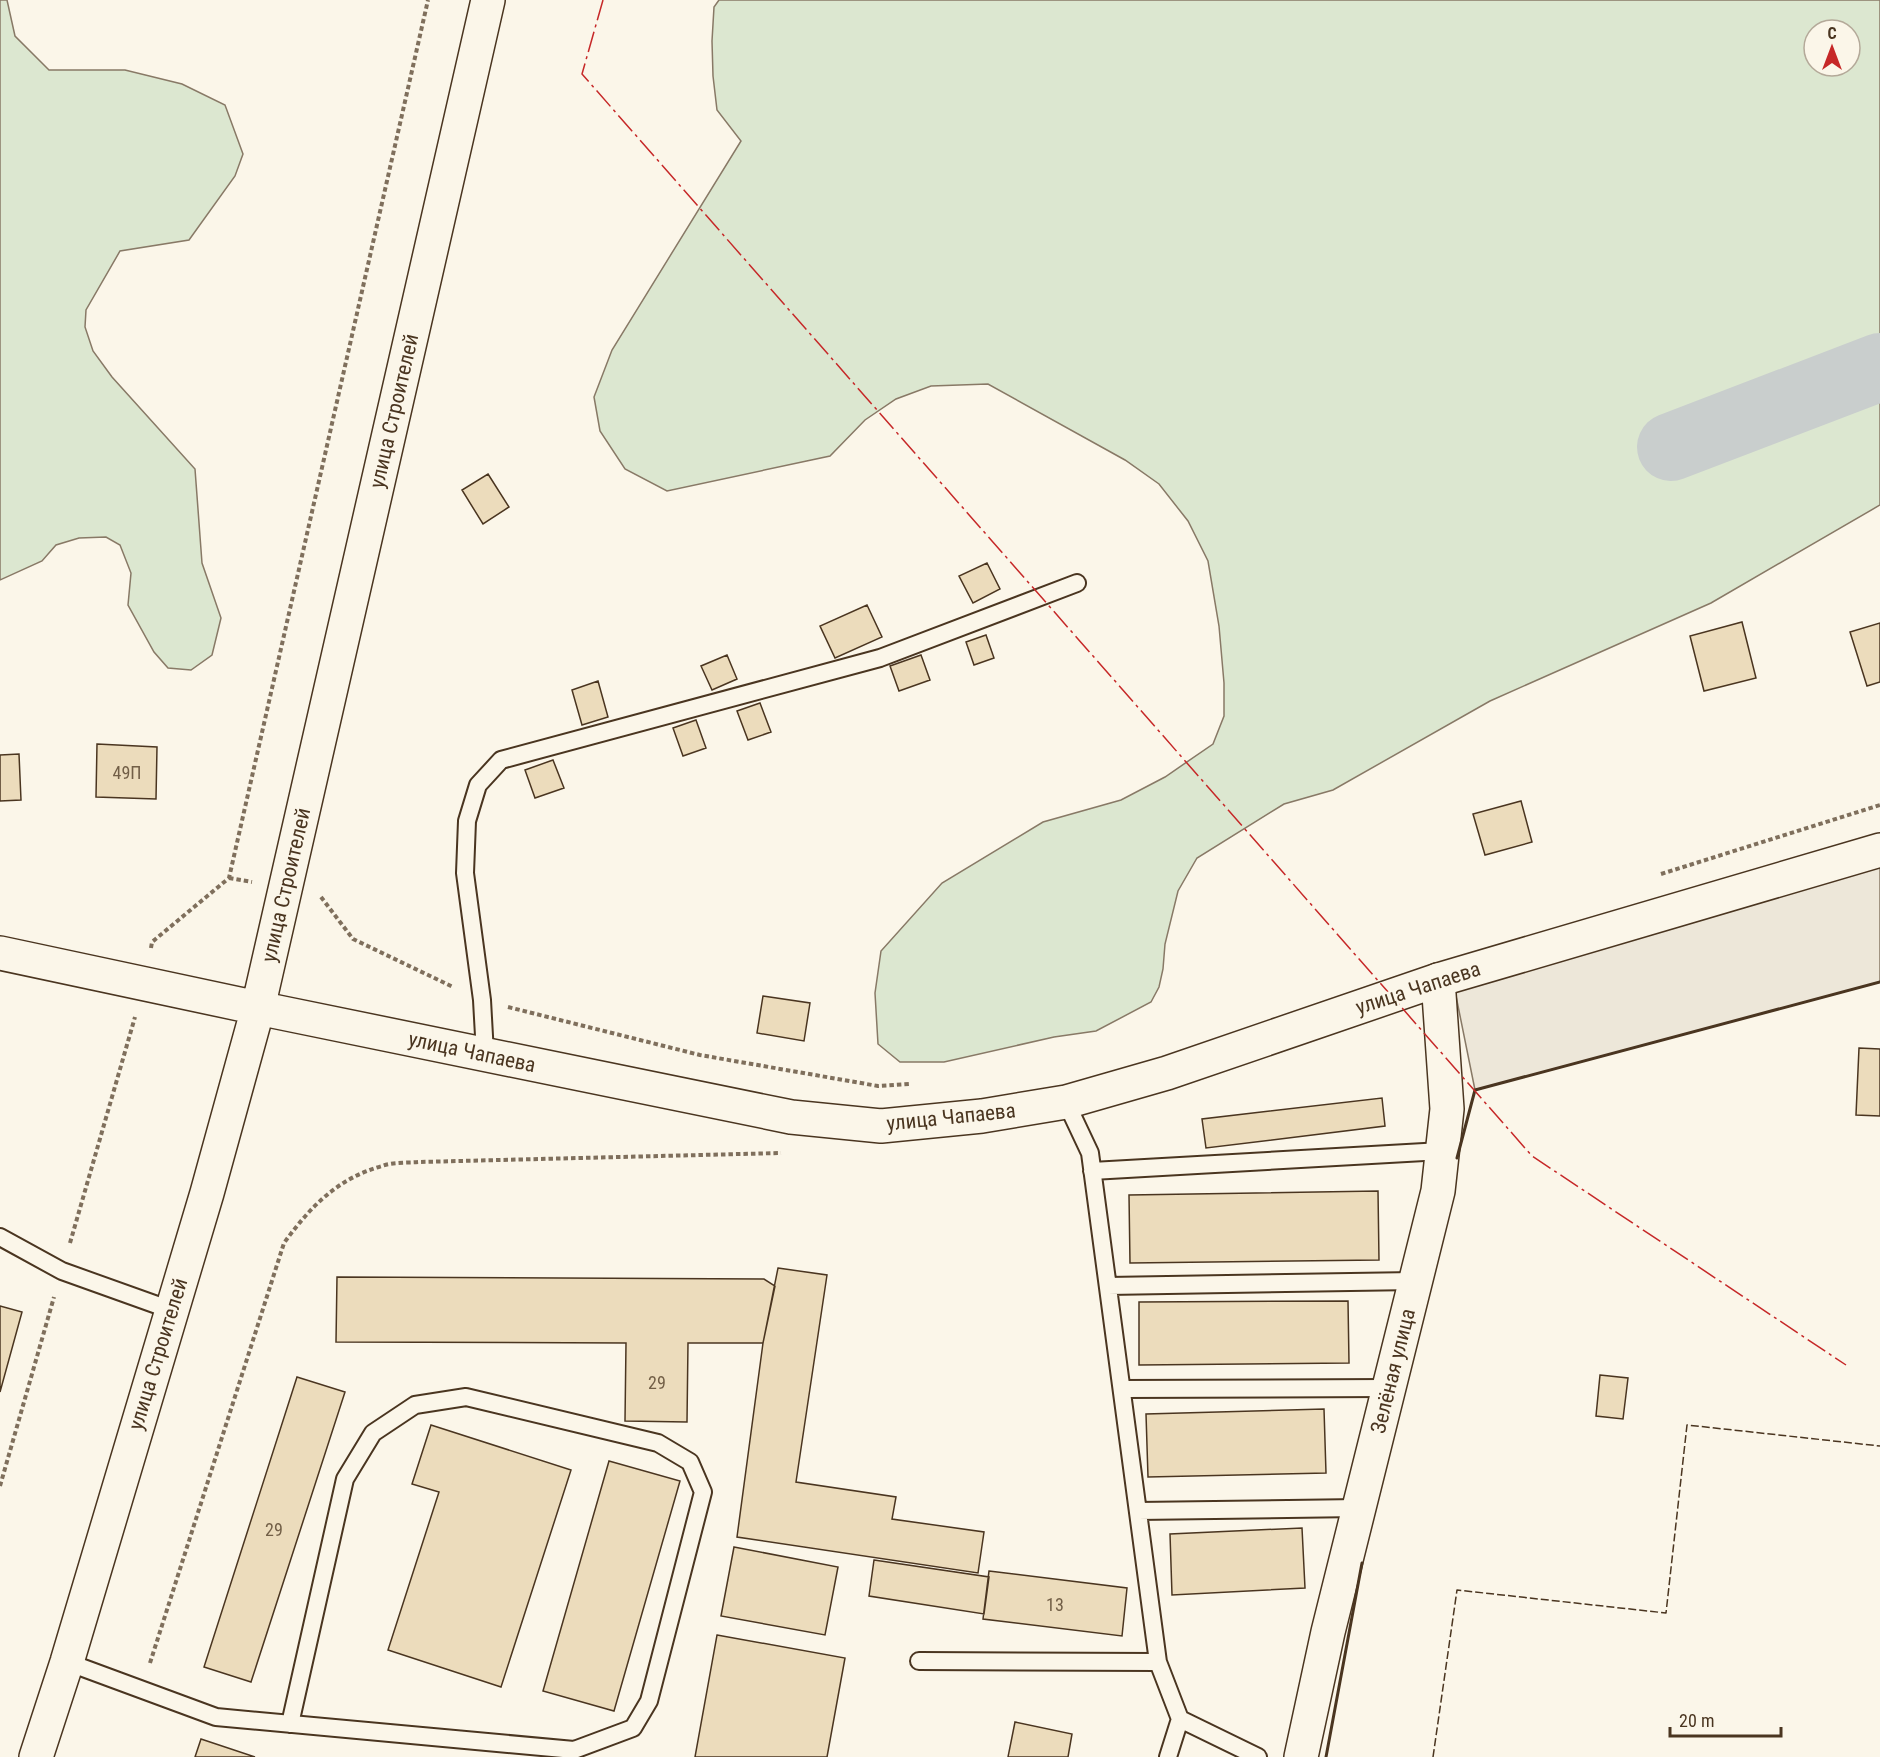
<svg xmlns="http://www.w3.org/2000/svg" width="1880" height="1757" viewBox="0 0 1880 1757" font-family="'Roboto Condensed',sans-serif">
<style>
.green{fill:#dce7d0;stroke:#887966;stroke-width:1.5;fill-rule:evenodd}
.parking{fill:#ede7d9;stroke:#887966;stroke-width:1.5}
.lines{fill:none;stroke-linecap:round;stroke-linejoin:round}
.river{stroke:#c9cecd;stroke-width:68}
.building{fill:#ecdcbc;stroke:#4a3520;stroke-width:1.5}
.lane-casing{stroke:#4a3520;stroke-width:20}
.street-casing{stroke:#4a3520;stroke-width:36}
.secondary-casing{stroke:#4a3520;stroke-width:36}
.path{stroke:#7f6f5c;stroke-width:4;stroke-dasharray:4.5 3;stroke-linecap:butt}
.lane{stroke:#fbf6e9;stroke-width:16}
.street{stroke:#fbf6e9;stroke-width:33}
.secondary{stroke:#fbf6e9;stroke-width:33}
.fence{stroke:#4a3520;stroke-width:1.5;stroke-dasharray:8 3;stroke-linecap:butt}
.wall{stroke:#4a3520;stroke-width:3}
.power{stroke:#c62828;stroke-width:1.5;stroke-dasharray:21 4.5 3 4.5;stroke-linecap:butt}
.labels{text-anchor:middle;dominant-baseline:central;stroke-width:4.5;stroke-linejoin:round;paint-order:stroke}
.number-label{font-size:18px;fill:#725f47}
.street-label{font-size:21px;fill:#4a3520;stroke:#fbf6e9}
</style>
<rect width="100%" height="100%" fill="#fbf6e9"/>
<path class="green" d="M0 0H7L15 36 49 70H125L182 84 225 105 243 154 235 176 189 240 120 251 86 310 85 327 93 351 112 377 195 469 202 563 221 618 212 655 191 670 168 668 154 652 128 605 131 573 120 545 106 537 79 538 56 545 42 561 0 580Z
M719 0H1880V505L1711 603 1490 701 1333 790 1284 804 1197 858 1178 891 1165 944 1163 969 1159 987 1151 1002 1096 1031 1054 1037 944 1062H900L878 1044 875 993 881 951 942 883 1043 822 1121 800 1165 777 1213 744 1224 716V683L1219 626 1208 561 1188 521 1159 484 1125 460 988 384 931 386 896 399 865 420 830 456 667 491 625 469 600 431 594 397 612 350 741 141 717 110 713 76 712 41 714 7ZM1814 30H1850V66H1814Z"/>
<path class="parking" d="M1880 862V982L1475 1090 1455 991Z"/>
<g class="lines">
<path class="river" d="M1671 447 1880 367"/>
</g>
<path class="building" d="M488 474 509 507 483 524 462 490Z
M987 563 1000 589 973 603 959 576Z
M867 605 882 637 835 658 820 626Z
M1742 622 1756 678 1704 691 1690 636Z
M1880 623V682L1867 686 1850 632Z
M986 635 994 658 974 665 966 642Z
M727 655 737 679 712 690 701 666Z
M921 655 930 680 899 691 890 666Z
M598 681 608 717 582 725 572 690Z
M760 703 771 732 748 740 737 711Z
M696 720 706 748 683 756 673 728Z
M97 744 157 747 156 799 96 797Z
M19 754 21 800 0 801V755Z
M553 760 564 788 535 798 525 770Z
M1521 801 1532 842 1485 855 1473 814Z
M763 996 810 1003 804 1041 757 1033Z
M1859 1048 1880 1049V1116L1856 1115Z
M1382 1098 1385 1126 1206 1148 1202 1119Z
M1378 1191 1379 1260 1130 1263 1129 1195Z
M778 1268 827 1275 796 1482 896 1497 892 1519 984 1532 978 1573 737 1537 763 1343Z
M337 1277 764 1279 775 1286 763 1343H688L687 1422 625 1421 626 1343 336 1342Z
M1348 1301 1349 1363 1139 1365V1302Z
M0 1306 22 1312 0 1392Z
M1600 1375 1628 1378 1623 1419 1596 1416Z
M297 1377 345 1392 251 1682 204 1667Z
M1324 1409 1326 1473 1148 1477 1146 1414Z
M431 1425 571 1470 501 1687 388 1650 439 1492 412 1484Z
M609 1461 680 1481 614 1711 543 1691Z
M1302 1528 1305 1588 1172 1595 1170 1534Z
M734 1547 838 1567 825 1635 721 1616Z
M874 1560 989 1577 984 1614 869 1596Z
M989 1571 1127 1588 1122 1636 983 1619Z
M717 1635 845 1658 827 1757H695Z
M1015 1722 1072 1734 1068 1757H1008Z
M201 1739 255 1757H195Z"/>
<g class="lines">
<defs>
<path id="lane" d="M485 1054 482 1000 465 873 467 821 478 785 501 760 880 658 1077 583
M1066 1102 1090 1153 1158 1662 1180 1719 1258 1757
M1092 1171 1442 1151
M0 1237 62 1271 171 1310
M1108 1286 1415 1281
M1122 1389 1389 1388
M1138 1511 1359 1508
M919 1661 1158 1662
M67 1662 216 1717 574 1750 633 1728 649 1701 703 1492 690 1462 658 1443 466 1397 415 1405 373 1433 345 1479 290 1724
M1168 1757 1180 1719"/>
<path id="street" d="M1301 1757 1328 1632 1438 1191 1447 1109 1438 980"/>
<path id="secondary" d="M0 953 258 1008 791 1117 881 1126 982 1116 1066 1102 1167 1073 1438 980 1880 850
M36 1757 67 1662 207 1193 258 1008 488 0"/>
</defs>
<use href="#lane" class="lane-casing"/>
<use href="#street" class="street-casing"/>
<use href="#secondary" class="secondary-casing"/>
<path class="path" d="M1661 874 1880 805
M229 878 252 882
M321 897 353 939 453 987
M151 948 152 942 229 878 428 0
M508 1007 700 1055 878 1086 909 1084
M70 1243 135 1017
M0 1486 54 1297
M150 1663 284 1243C310 1207 338 1178 382 1166 393 1162 407 1163 419 1162L781 1153"/>
<use href="#lane" class="lane"/>
<use href="#street" class="street"/>
<use href="#secondary" class="secondary"/>
<path class="fence" d="M1433 1757 1457 1590 1666 1613 1687 1425 1880 1446"/>
<path class="wall" d="M1457 1158 1475 1090 1880 982
M1326 1757 1362 1563"/>
<path class="power" d="M603 0 582 74 1532 1156 1846 1365"/>
</g>
<g class="labels">
<g class="number-label">
<text x="127" y="772">49П</text>
<text x="657" y="1382">29</text>
<text x="274" y="1529">29</text>
<text x="1055" y="1604">13</text>
</g>
<g class="street-label">
<text transform="translate(394 411) rotate(-77)">улица Строителей</text>
<text transform="translate(286 885) rotate(-77)">улица Строителей</text>
<text transform="translate(1418 988) rotate(-18)">улица Чапаева</text>
<text transform="translate(472 1052) rotate(12)">улица Чапаева</text>
<text transform="translate(951 1117) rotate(-6)">улица Чапаева</text>
<text transform="translate(158 1354) rotate(-73)">улица Строителей</text>
<text transform="translate(1393 1371) rotate(-76)">Зелёная улица</text>
</g>
</g>
<g transform="translate(1832 48)"><circle r="28" fill="#fbf6e9" stroke="#b4a999" stroke-width="1.5"/>
<path d="M0-4.5L10 22L0 15L-10 22Z" fill="#c62828"/>
<text y="-9" font-size="16" font-weight="bold" text-anchor="middle" fill="#4a3520">С</text>
</g>
<path d="M1670 1727v9h111v-9" fill="none" stroke="#4a3520" stroke-width="3"/>
<text x="1679" y="1727" font-size="18" fill="#4a3520" stroke="#fbf6e9" stroke-width="4.5" paint-order="stroke">20 m</text>
</svg>
